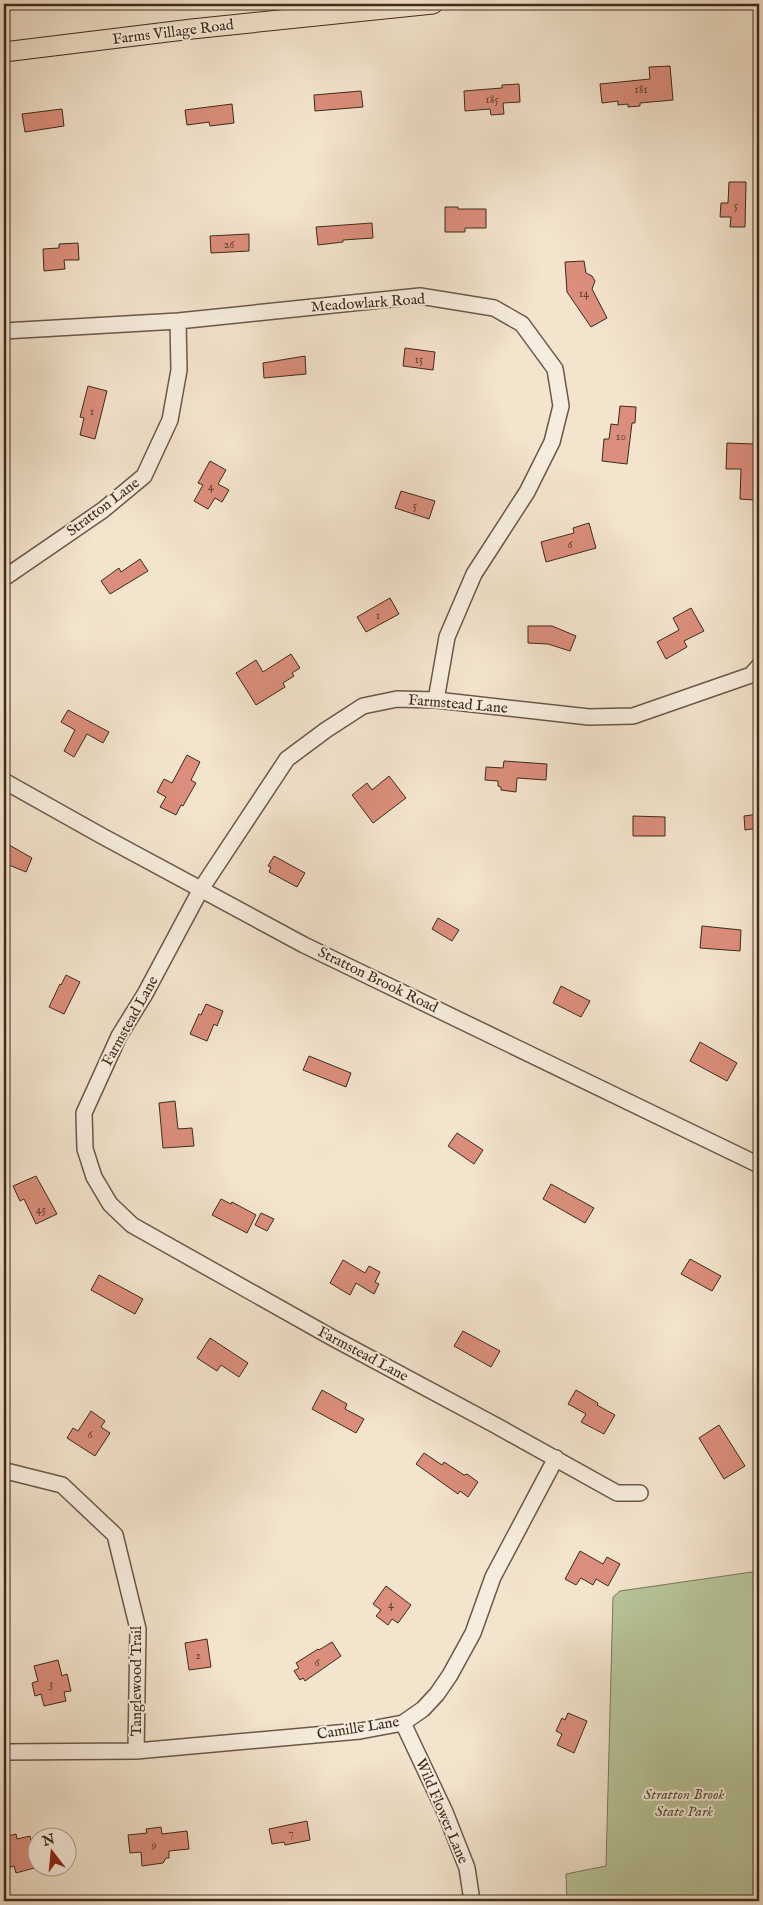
<svg xmlns="http://www.w3.org/2000/svg" width="763" height="1905" viewBox="0 0 763 1905" font-family="'IM FELL English',serif">
<style>
.green{fill:#b8c59a;stroke:#7b785b}
.building{fill:#db8e7b;stroke:#3e2a1c}
.lines{fill:none;stroke-linecap:round;stroke-linejoin:round}
.minor-casing{stroke:#6b5848;stroke-width:18}
.major-casing{stroke:#3e2a1c;stroke-width:21}
.minor{stroke:#f7edde;stroke-width:15}
.major{stroke:#f3e4cd;stroke-width:19}
.labels{text-anchor:middle;dominant-baseline:central;stroke-width:4;stroke-linejoin:round;paint-order:stroke}
.number-label{font-size:12px;fill:#654334}
.street-label{font-size:15px;fill:#3e2a1c;stroke:#f7edde}
.park-label{font-size:15px;font-style:italic;fill:#5c513c;stroke:#f7edde}
</style>
<rect width="100%" height="100%" fill="#f3e4cd"/>
<filter id="stains"><feTurbulence type="fractalNoise" baseFrequency=".004" numOctaves="4"/><feColorMatrix values="0 0 0 0 .2 0 0 0 0 .09 0 0 0 0 .02 0 0 0 .5 -.17"/></filter>
<radialGradient id="worn" r=".72"><stop offset=".6" stop-color="#630" stop-opacity="0"/><stop offset="1" stop-color="#630" stop-opacity=".3"/></radialGradient>
<path class="green" d="M759 1571V1901H567L566 1874 606 1866 613 1597 620 1591Z"/>
<path class="building" d="M670 66 673 100 640 103V106L628 107V104L618 105V101L602 103 600 84 650 79 649 67Z
M519 84 520 102 503 103 504 114 491 115 490 109 465 111 464 91 502 88V85Z
M361 91 363 107 315 111 314 95Z
M232 104 234 123 210 126 209 122 187 125 185 110Z
M62 109 64 126 25 132 22 114Z
M729 182H746L745 227H730L731 217H720L721 203H728Z
M445 207H458V209H486V228H465V232H445Z
M372 223 373 238 343 240V242L318 245 316 227Z
M249 234V251L211 253 210 236Z
M78 243 79 260H64L65 269 44 271 43 249 59 248V244Z
M584 261 586 273 592 276 595 281 592 289 607 318 591 327 567 292 565 262Z
M405 348 435 352 433 370 403 366Z
M305 356 306 374 264 378 263 363Z
M88 386 107 391 95 439 80 435 84 418 80 417Z
M620 406 636 407 635 423H632L627 464 602 461 604 439H609L611 424 618 425Z
M727 443 754 444V468H759V497H754V500L740 499 741 469H726Z
M210 461 226 470 218 484 229 490 222 502 215 498 208 509 194 501 203 485 198 483Z
M401 491 435 501 429 519 395 508Z
M589 523 596 548 546 562 541 542 574 533 573 528Z
M140 559 148 571 110 594 101 581 119 568 121 572Z
M390 598 399 614 366 632 357 617Z
M691 608 704 631 684 641 687 647 666 659 657 642 679 630 673 618Z
M528 626H552L576 636 570 651 548 644 528 643Z
M291 654 300 668 292 673 294 676 283 683 285 687 256 705 236 673 256 660 263 672Z
M68 710 109 732 103 743 87 734 74 757 64 751 75 730 61 722Z
M187 755 200 762 191 780 196 783 183 806 181 805 176 815 160 807 166 797 157 792 164 779 172 783Z
M504 761 547 764 546 780 517 778 516 792 501 790V787L498 786V781L485 780 486 767 503 768Z
M389 776 406 798 373 823 352 795 367 783 372 790Z
M759 814V828L745 830 744 816Z
M633 816 665 817V836H633Z
M4 842 32 858 26 872 4 863Z
M274 856 305 873 297 887 269 872 271 867 268 866Z
M438 918 459 930 452 941 432 929Z
M702 926 741 930 740 951 700 948Z
M66 975 80 982 64 1014 49 1007 60 984 61 985Z
M561 986 590 1001 581 1017 553 1003Z
M206 1004 223 1011 217 1026 214 1024 207 1041 190 1034 199 1014 201 1015Z
M700 1042 737 1063 727 1081 690 1061Z
M309 1056 351 1073 346 1087 303 1070Z
M175 1101 178 1129 192 1128 194 1146 163 1148 159 1103Z
M457 1133 483 1150 474 1164 448 1146Z
M36 1176 57 1214 36 1224 24 1199 20 1201 13 1186Z
M551 1184 594 1208 585 1223 543 1199Z
M221 1199 231 1204 232 1202 256 1215 247 1233 212 1215Z
M261 1213 274 1219 267 1231 255 1225Z
M690 1259 721 1276 712 1291 681 1274Z
M343 1260 365 1273 369 1266 380 1272 375 1282 379 1284 374 1294 356 1283 350 1295 330 1283Z
M99 1275 143 1299 135 1314 91 1290Z
M463 1331 500 1351 491 1367 454 1346Z
M210 1338 248 1363 239 1377 221 1365 217 1371 197 1358Z
M322 1390 347 1404 345 1409 364 1419 356 1433 312 1409Z
M576 1390 598 1403 597 1405 615 1415 604 1434 581 1422 586 1414 568 1404Z
M91 1411 105 1421 101 1427 110 1433 95 1456 67 1438 73 1428 78 1431Z
M719 1425 745 1466 724 1479 699 1438Z
M424 1453 442 1465 444 1462 464 1475 467 1474 478 1482 468 1497 460 1491 458 1494 416 1464Z
M580 1551 603 1564 607 1557 620 1564 608 1586 596 1579 593 1585 581 1578 576 1585 565 1579Z
M386 1586 411 1605 398 1623 392 1619 388 1625 376 1616 381 1610 373 1604Z
M207 1639 211 1667 189 1670 185 1643Z
M332 1642 341 1656 305 1681 303 1678 300 1680 294 1671 299 1668 296 1663 318 1649 319 1650Z
M58 1660 62 1676 67 1674 71 1691 64 1692 66 1701 44 1706 41 1694 35 1696 32 1683 38 1681 34 1666Z
M568 1713 587 1721 574 1753 557 1745 562 1734 556 1731 562 1718 565 1720Z
M307 1821 310 1840 285 1845 284 1842 272 1844 269 1829Z
M161 1827 162 1834 187 1831 189 1849 169 1851V1858H166L163 1863 142 1866 141 1852 130 1853 128 1835 147 1833 146 1829Z
M16 1834 17 1839 30 1836 33 1849 38 1847V1867L16 1873 14 1866 4 1869V1837Z"/>
<g class="lines">
<defs>
<path id="minor" d="M4 331 178 321 420 296 494 308 522 324 555 369 561 406 552 442 527 492 474 574 447 637 436 700
M4 578 103 510 144 476 170 420 179 370 178 321
M4 781 102 836 304 945 759 1165
M6 1471 62 1485 115 1535 138 1629 136 1751
M640 1493H617L495 1425 331 1337 132 1225 110 1204 94 1177 85 1149 84 1113 119 1036 145 994 201 889 287 759 326 730 363 706 397 699 436 700 589 717 633 716 751 675 759 666
M403 1723 445 1812 467 1868 472 1901
M4 1752 136 1751 360 1731 403 1723 423 1709 437 1694 450 1675 473 1633 493 1577 556 1458"/>
<path id="major" d="M4 52 192 29 433 4"/>
</defs>
<use href="#minor" class="minor-casing"/>
<use href="#major" class="major-casing"/>
<use href="#minor" class="minor"/>
<use href="#major" class="major"/>
</g>
<g class="labels">
<g class="number-label">
<text x="641" y="89">181</text>
<text x="492" y="99">185</text>
<text x="736" y="205">5</text>
<text x="229" y="244">26</text>
<text x="584" y="293">14</text>
<text x="419" y="359">15</text>
<text x="92" y="411">1</text>
<text x="621" y="436">10</text>
<text x="211" y="486">4</text>
<text x="415" y="505">5</text>
<text x="570" y="544">6</text>
<text x="378" y="615">1</text>
<text x="41" y="1209">45</text>
<text x="90" y="1434">6</text>
<text x="391" y="1604">4</text>
<text x="198" y="1655">2</text>
<text x="317" y="1662">6</text>
<text x="51" y="1683">3</text>
<text x="291" y="1833">7</text>
<text x="154" y="1845">9</text>
</g>
<g class="street-label">
<text transform="translate(173 32) rotate(-7)">Farms Village Road</text>
<text transform="translate(368 303) rotate(-4)">Meadowlark Road</text>
<text transform="translate(103 507) rotate(-37)">Stratton Lane</text>
<text transform="translate(458 704) rotate(5)">Farmstead Lane</text>
<text transform="translate(378 980) rotate(26)">Stratton Brook Road</text>
<text transform="translate(130 1021) rotate(-61)">Farmstead Lane</text>
<text transform="translate(363 1354) rotate(28)">Farmstead Lane</text>
<text transform="translate(136 1681) rotate(-90)">Tanglewood Trail</text>
<text transform="translate(358 1728) rotate(-9)">Camille Lane</text>
<text transform="translate(442 1811) rotate(67)">Wild Flower Lane</text>
</g>
<g class="park-label">
<text x="684" y="1794">Stratton Brook<tspan x="684" dy="17">State Park</tspan></text>
</g>
</g>
<rect width="763" height="1905" fill="none" stroke="#f3e4cd" stroke-width="20"/>
<rect x="5" y="5" width="753" height="1895" fill="none" stroke="#3e2a1c" stroke-width="2.5"/>
<rect x="10" y="10" width="743" height="1885" fill="none" stroke="#3e2a1c"/>
<g transform="translate(52 1852) rotate(344)"><circle r="24" fill="#f7edde" stroke="#ad9f90"/>
<path d="M0-4L9 19L0 12L-9 19Z" fill="#8f2418"/>
<text y="-8" font-size="14" font-weight="bold" text-anchor="middle" fill="#3e2a1c">N</text>
</g>
<rect width="100%" height="100%" filter="url(#stains)"/>
<rect width="100%" height="100%" fill="url(#worn)"/>
</svg>
